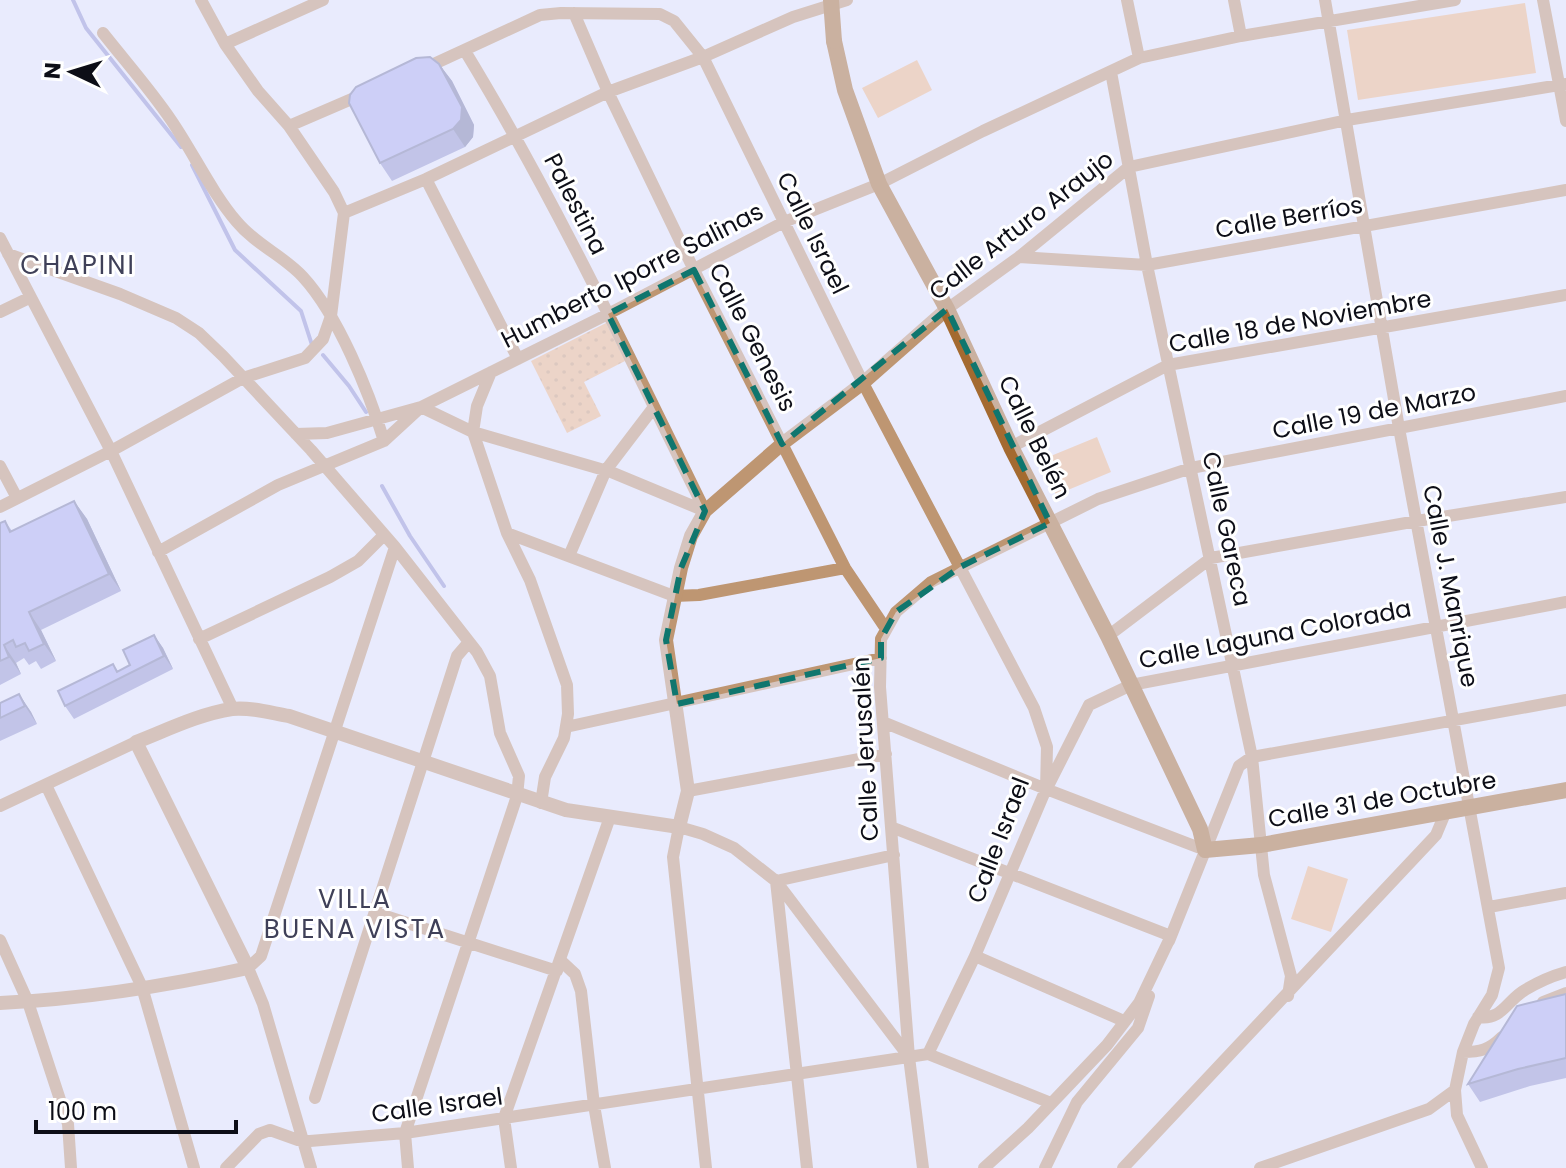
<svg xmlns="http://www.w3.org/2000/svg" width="1566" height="1168" viewBox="0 0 1566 1168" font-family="Poppins,sans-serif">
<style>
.grass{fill:#f0b988}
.park{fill:url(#park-dots)}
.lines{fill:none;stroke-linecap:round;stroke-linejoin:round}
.stream{stroke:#9093d2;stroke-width:4}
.minor{stroke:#be9672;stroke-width:12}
.tertiary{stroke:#be9672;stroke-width:14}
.secondary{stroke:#a46a30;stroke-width:16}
.secondary-bridge{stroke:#a46a30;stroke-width:16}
.wall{fill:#9296ce}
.shaded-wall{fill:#777aa7}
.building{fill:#aaaeef;stroke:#777aa7;stroke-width:2}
.marked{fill:none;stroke:#0f766e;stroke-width:6;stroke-dasharray:16 10;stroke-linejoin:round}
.labels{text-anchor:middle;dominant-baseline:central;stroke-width:6;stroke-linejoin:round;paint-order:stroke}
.street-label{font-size:24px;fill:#0d0e17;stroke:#fff}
.neighbourhood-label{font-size:26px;letter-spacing:2px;fill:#3f4058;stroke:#fff}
</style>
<defs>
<pattern id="park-dots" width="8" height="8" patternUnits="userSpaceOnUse" patternTransform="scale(2)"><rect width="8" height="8" fill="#f0b988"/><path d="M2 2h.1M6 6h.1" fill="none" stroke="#cd9e75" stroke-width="1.8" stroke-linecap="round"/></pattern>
</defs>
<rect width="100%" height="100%" fill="#e9ebfd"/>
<path class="grass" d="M1525 3 1536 73 1358 100 1347 30Z
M917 60 932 90 878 118 862 88Z
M1097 437 1111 472 1056 495 1041 460Z
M1308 866 1348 879 1331 932 1291 919Z"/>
<path class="park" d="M606 323 625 361 584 382 601 416 567 433 531 361Z"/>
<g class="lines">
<path class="stream" d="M73 0 86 28 181 147
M192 165 235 250 301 311 312 345
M323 355 349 386 366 412
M382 486 410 536 444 586"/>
<path class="minor" d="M1127 0 1139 58
M1234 0 1241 36
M1325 0 1399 428 1499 968 1492 995 1474 1024 1463 1052 1455 1090 1457 1115 1482 1168
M1543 0 1566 121
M574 13 608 92 694 270 845 568 886 629
M103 33C125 61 150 89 171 120 193 152 212 193 237 222 256 245 284 256 303 277 338 315 369 392 384 441
M225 44 323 0
M465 51C555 199 629 356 705 511
M1111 72 1147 265 1252 757 1264 875 1291 976 1288 996
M289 126 361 95
M426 179 518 359
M344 213 426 179 608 92 703 57 793 17 847 0
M0 238 111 451 233 709
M8 254 120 294 176 318 199 333 223 356 311 450 395 547 477 652 490 676 500 733 519 776 517 796 405 1133 408 1168
M1019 257 1147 265 1566 190
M947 309 1019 257 1129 167 1347 120 1566 84
M0 312 29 298
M491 372 477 406 473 432 507 533 530 580 567 685 568 714 564 738 545 777 541 803
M296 434 327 433 421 407 473 432 611 472 705 511
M1011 447 1168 365 1566 295
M0 466 17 498
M0 507 111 451 243 378 305 358 323 339 331 316 344 213 334 192 289 126 258 91 225 44 201 0
M507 533 674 596 699 595 845 568
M158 552 278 485 384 441 421 407 608 314 784 222 879 184 983 131 1139 58 1241 36 1455 0
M569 556 606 470 654 407
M1108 636 1211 558 1417 521 1566 497
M199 639 330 577 358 561 384 535
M883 722 1046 789 1205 850
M566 727 881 658
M46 785 142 987 194 1168
M1048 786 1089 705 1131 685 1566 602
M688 791 886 754
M0 806 136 742
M891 827 1171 936 1169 941
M1489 907 1566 893
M376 913 557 971
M0 940 28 1002 68 1124 71 1168
M975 956 1124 1021
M560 960 575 974 581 991 594 1105 605 1168
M1543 1002 1566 993
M1478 1017C1502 1021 1507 1000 1525 990 1538 982 1552 976 1566 972
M1463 1052C1480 1052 1489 1050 1502 1037
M928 1054 1051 1103
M315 1098 457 656 469 642
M226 1168 259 1134 270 1130 298 1140 310 1141 405 1133 928 1054 975 956 1046 789 1047 747 1034 708 863 383 703 57 674 21 660 14 561 13 540 15 423 69
M311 1168 263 1004 248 968 261 956 395 547
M511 1168 504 1118 610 817
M706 1168 673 857 679 827 703 834 734 848 776 881 909 1057
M807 1168 776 881 894 855
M923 1168 909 1057 880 687 881 639 896 612 931 582 1098 499 1191 468 1566 396
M984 1168 1028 1128 1107 1045 1139 1003 1171 936 1239 766 1252 757 1566 700
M1045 1168 1077 1102 1138 1028 1149 996
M1123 1168 1436 835 1446 811
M1260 1168 1429 1109 1455 1090"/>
<path class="tertiary" d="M0 1003C83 999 167 986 248 968L136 742C167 730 199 714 232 709 251 707 271 713 289 716L566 810 679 827 688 791 666 640 681 568 691 536 705 511 782 444 863 383 947 309"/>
<path class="secondary" d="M834 41 845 90 879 184 947 309 1011 447 1108 636 1200 829 1205 850 1261 845 1566 790"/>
<path class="secondary-bridge" d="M831 0 834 41"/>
</g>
<path class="wall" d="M439 64 452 81 474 125 473 137 465 147 392 181 380 163Z
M74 501 87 519 121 591 41 630 56 661 41 669 36 661 29 665 24 658 16 663 21 674 0 685V523L5 521 12 531Z
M154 635 163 648 173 669 74 719 65 706 113 664 118 671 130 665Z
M19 694 31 712 37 724 0 741V703Z
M1566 994V1078L1530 1086 1480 1102 1468 1084Z"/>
<path class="shaded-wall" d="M439 64 452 81 474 125 473 137 465 147 453 129Z
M74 501 87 519 121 591 109 574Z
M29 612 41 630 56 661 44 644Z
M154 635 163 648 173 669 164 656Z
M4 645 16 663 21 674 9 657Z
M19 694 31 712 37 724 25 706Z"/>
<path class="building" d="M430 57 439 64 462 107 461 120 453 129 380 163 349 103 350 95 356 87 416 58Z
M74 501 109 574 29 612 44 644 29 651 25 643 16 647 13 640 4 645 9 657 0 661V523L5 521 10 532Z
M154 635 164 656 65 706 58 691 113 664 117 672 130 665 123 650Z
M19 694 25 706 0 718V703Z
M1566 994V1058L1518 1069 1468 1084 1517 1006Z"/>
<path d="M0 0H1566V1168H0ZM694 270 782 444 947 309 1050 523 960 567 896 612 881 639V658L677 704 666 640 681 568 705 511 608 314Z" fill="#e9ebfd" fill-opacity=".55" fill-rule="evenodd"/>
<path class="marked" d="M694 270 782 444 947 309 1050 523 960 567 896 612 881 639V658L677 704 666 640 681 568 705 511 608 314Z"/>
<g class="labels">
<g class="street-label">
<text transform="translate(576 204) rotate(63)">Palestina</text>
<text transform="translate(1289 217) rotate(-10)">Calle Berríos</text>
<text transform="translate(1021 225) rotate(-38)">Calle Arturo Araujo</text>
<text transform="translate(813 233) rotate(64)">Calle Israel</text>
<text transform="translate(632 275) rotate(-27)">Humberto Iporre Salinas</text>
<text transform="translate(1300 321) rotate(-10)">Calle 18 de Noviembre</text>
<text transform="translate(753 337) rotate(63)">Calle Genesis</text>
<text transform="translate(1374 411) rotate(-11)">Calle 19 de Marzo</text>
<text transform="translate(1035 437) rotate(64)">Calle Belén</text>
<text transform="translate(1227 529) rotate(78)">Calle Gareca</text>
<text transform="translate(1451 586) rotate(79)">Calle J. Manrique</text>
<text transform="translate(1275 634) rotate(-11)">Calle Laguna Colorada</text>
<text transform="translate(865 749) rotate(-93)">Calle Jerusalén</text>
<text transform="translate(1382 799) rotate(-10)">Calle 31 de Octubre</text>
<text transform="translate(998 840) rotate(-69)">Calle Israel</text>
<text transform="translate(437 1105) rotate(-8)">Calle Israel</text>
</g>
<g class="neighbourhood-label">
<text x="78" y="265">CHAPINI</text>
<text x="355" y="899">VILLA<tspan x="355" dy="30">BUENA VISTA</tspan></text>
</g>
</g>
<g transform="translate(72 72) rotate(274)" stroke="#ffffff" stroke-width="6" paint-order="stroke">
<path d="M0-6L14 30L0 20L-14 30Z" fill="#0d0e17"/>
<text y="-12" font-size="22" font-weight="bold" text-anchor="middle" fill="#0d0e17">N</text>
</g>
<path d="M36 1120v12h200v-12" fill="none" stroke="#0d0e17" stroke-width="4"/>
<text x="48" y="1120" font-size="24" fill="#0d0e17" stroke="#ffffff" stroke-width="6" paint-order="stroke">100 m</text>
</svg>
